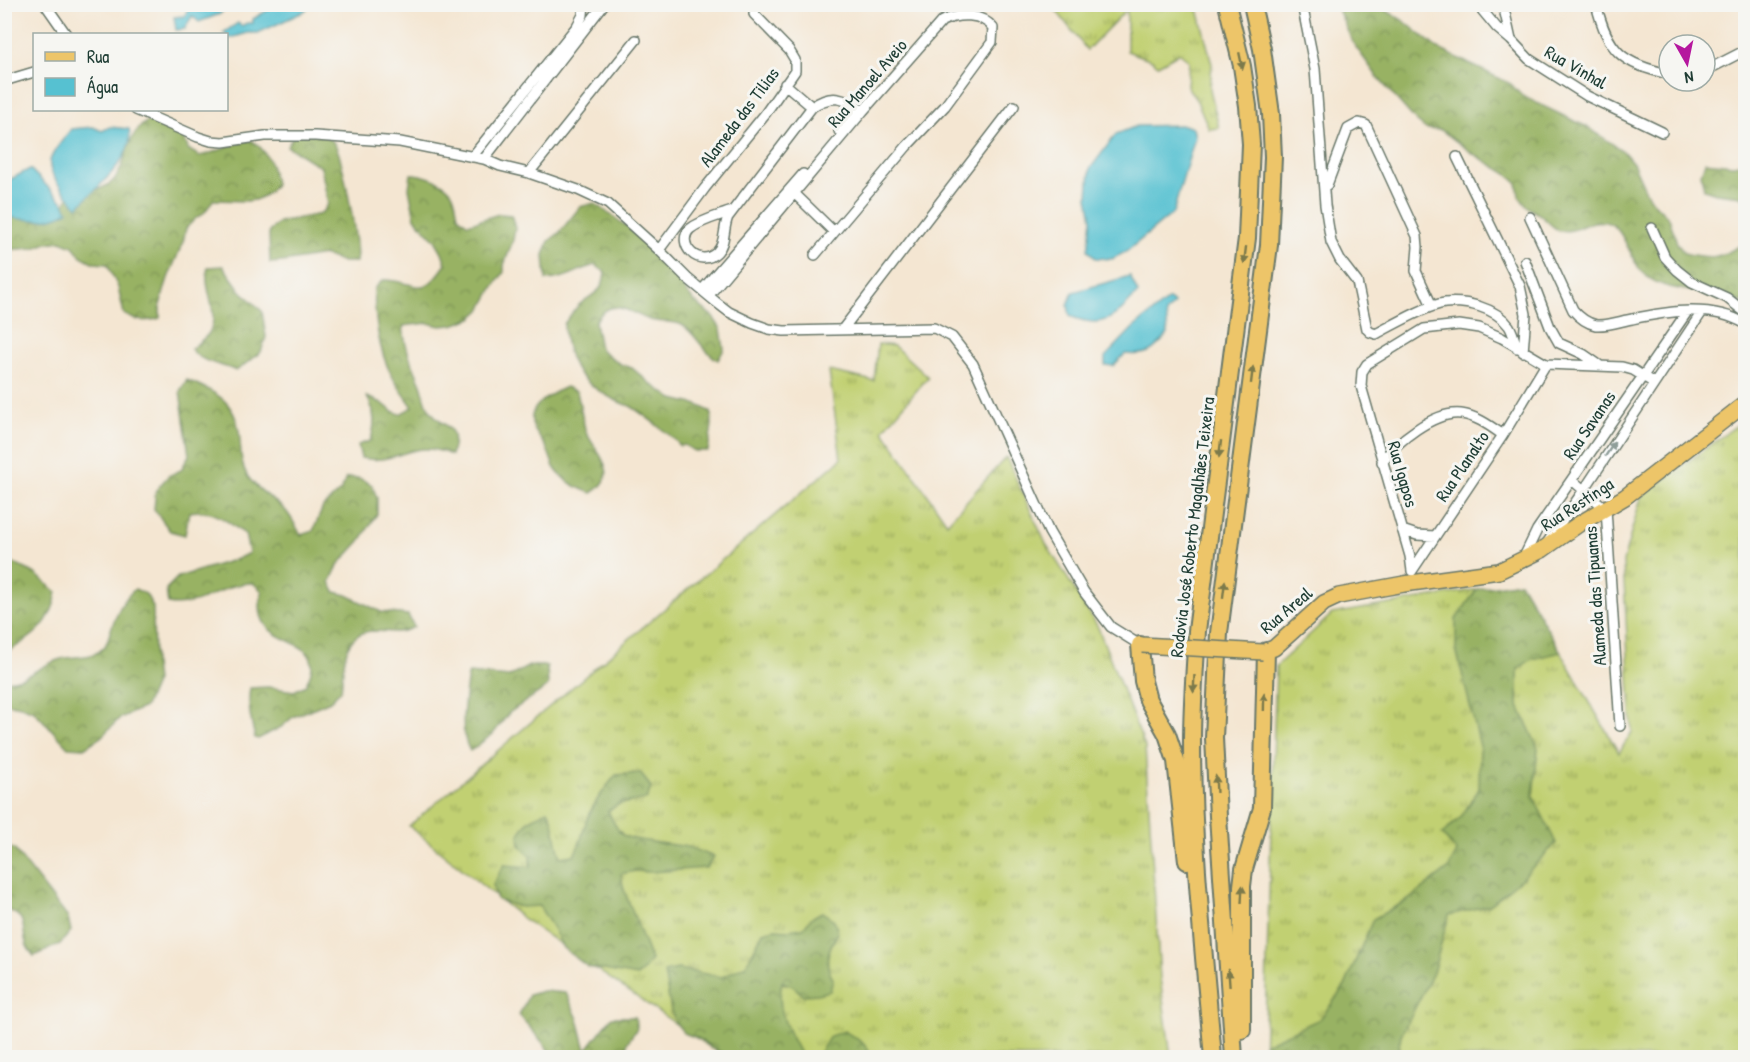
<svg xmlns="http://www.w3.org/2000/svg" width="1750" height="1062" viewBox="0 0 1750 1062" font-family="'Patrick Hand',sans-serif">
<style>
.grass{fill:url(#grass-tufts);stroke:#708653;stroke-width:1.5}
.forest{fill:url(#forest-crowns);stroke:#5c784c;stroke-width:1.5}
.water{fill:#56c1d1;stroke:#3a7f82;stroke-width:1.5}
.lines{fill:none;stroke-linecap:round;stroke-linejoin:round}
.minor-casing{stroke:#6a786b;stroke-width:12}
.primary-casing{stroke:#6a786b;stroke-width:18}
.motorway-casing{stroke:#6a786b;stroke-width:20}
.minor{stroke:#fff;stroke-width:9}
.primary{stroke:#edc569;stroke-width:15}
.motorway{stroke:#edc569;stroke-width:16}
.primary-bridge-casing{stroke:#6a786b;stroke-width:18;stroke-linecap:butt}
.primary-bridge{stroke:#edc569;stroke-width:15}
.oneway{fill:#7c7a4c}
.oneway2{fill:#8f9e9a}
.labels{text-anchor:middle;dominant-baseline:central;stroke-width:6;stroke-linejoin:round;paint-order:stroke}
.street-label{font-size:18px;fill:#1f3d34;stroke:#f6f6f2}
</style>
<defs>
<pattern id="grass-tufts" width="24" height="20" patternUnits="userSpaceOnUse" patternTransform="scale(1.5)"><rect width="24" height="20" fill="#c1d072"/><path d="M3 7l-1-3M5 7V3M7 7l1-3M15 17l-1-3M17 17v-4M19 17l1-3" fill="none" stroke="#9caa5e"/></pattern>
<pattern id="forest-crowns" width="20" height="18" patternUnits="userSpaceOnUse" patternTransform="scale(1.5)"><rect width="20" height="18" fill="#98b264"/><path d="M2 6a3 3 0 1 1 6 0M12 15a3 3 0 1 1 6 0" fill="none" stroke="#7b9253"/></pattern>
</defs>
<rect width="100%" height="100%" fill="#f6f6f2"/>
<filter id="ink" filterUnits="userSpaceOnUse"><feTurbulence type="fractalNoise" baseFrequency=".0167" numOctaves="2"/><feDisplacementMap in="SourceGraphic" scale="12" xChannelSelector="R" yChannelSelector="G"/><feConvolveMatrix kernelMatrix="1 2 1 2 8 2 1 2 1" color-interpolation-filters="sRGB"/></filter>
<filter id="wash" filterUnits="userSpaceOnUse"><feTurbulence type="fractalNoise" baseFrequency=".008" numOctaves="4" result="noise"/><feDisplacementMap in="SourceGraphic" scale="24" xChannelSelector="R" yChannelSelector="G"/><feGaussianBlur stdDeviation="1.35" result="paint"/><feColorMatrix in="noise" values="0 0 0 0 0 0 0 0 0 0 0 0 0 0 0 0 0 1.4 0 .05"/><feComposite in="paint" operator="in"/></filter>
<g filter="url(#wash)">
<rect width="100%" height="100%" fill="#f4e6d2"/>
<path class="grass" d="M1052 5H1197L1212 64 1210 89 1219 128 1209 129 1197 101 1187 86 1189 61 1179 53 1158 65 1152 60 1127 51V9L1087 50Z
M878 344 894 346 928 377 883 430 947 523 1006 457 1046 544 1097 625 1145 747 1160 978 1171 1057H724L525 920 409 826 841 459 829 371 874 381Z
M1745 419V1057L1264 1058 1276 666 1332 614 1520 582 1619 753 1632 732 1623 562 1641 497Z"/>
<path class="forest" d="M1336 5H1381L1382 8 1404 21 1437 48 1511 84 1522 96 1587 127 1623 151 1633 163 1649 198 1669 218 1677 243 1684 253C1713 260 1720 258 1745 243V303C1732 300 1719 295 1705 293 1683 289 1657 289 1641 271 1631 259 1624 231 1611 224 1597 217 1585 226 1572 230 1568 231 1562 231 1558 231L1539 214 1527 207 1519 196 1517 183 1507 174 1472 153 1441 130 1426 129 1416 121 1379 79 1353 43Z
M148 121 161 122 184 135 188 149 199 156C217 153 232 143 251 140 268 151 272 165 275 184 260 209 238 199 213 200L205 212 195 219 186 228 183 242 168 278 160 305V318C146 322 137 322 124 314L118 287 107 264 94 263 81 256 73 246 61 241 47 243 34 248 5 250 4 215 63 207 69 196C81 193 95 192 106 186 129 175 120 138 148 121Z
M294 135C307 135 324 131 334 143 342 152 360 250 356 262H343L324 255 283 262 270 263 269 232 279 222 321 214 328 204 321 167 287 146Z
M1705 162 1733 165 1745 163V200L1742 196 1716 193 1704 189 1701 174Z
M411 174C423 174 443 181 451 191 456 198 456 207 458 216L468 224 499 214 511 215 515 227 513 240 504 265V272L493 288 481 310 472 318 453 325 440 326 428 323 403 326C405 350 412 363 421 384 424 392 425 403 430 410 444 430 460 423 451 455 411 437 399 466 361 458L358 445 370 441C376 427 375 410 367 397L382 403 392 411 400 414 413 407C406 397 398 387 392 376 378 350 375 319 374 289L383 280C417 280 421 302 446 264L442 252 435 240 415 218 409 188Z
M594 203 625 225 664 257 680 277 685 290 693 300 713 317 721 329 724 349 718 360C701 350 696 333 682 325 673 320 660 323 650 320 628 312 611 295 595 322L600 349 620 364 632 368 651 384 673 399 698 405 711 412 712 425 708 451H695L684 445 680 446C674 438 670 435 663 430 653 422 643 414 632 407 628 405 624 404 619 402 582 384 565 366 564 324 569 317 574 310 580 304 594 292 603 294 605 272L595 265C578 270 564 280 546 280L544 255 549 241 559 233 580 207Z
M223 266 241 291 262 311 266 337 261 352 236 371C219 363 203 364 191 349 196 344 205 339 209 333 221 312 202 290 208 267Z
M187 380C219 393 238 403 240 441 241 454 241 465 248 477 258 491 274 499 286 511 292 518 296 527 301 535L313 531 323 507 341 490 346 478H359L372 485 377 498V514L360 541 339 564 330 582 335 592 347 595 381 612 408 615 414 627C397 635 391 631 373 631 341 632 344 668 341 690L330 701 293 717 281 727 258 739 255 738C251 721 247 705 250 688L268 687 294 691 306 685C308 679 312 672 312 666 313 633 248 649 262 591L253 583C223 582 200 610 168 604L166 589 178 577 237 559 249 553 245 534C226 521 214 508 189 512L185 535 170 531 154 509 156 490 168 476 181 470 189 455 180 391Z
M566 387 577 392C580 404 582 417 585 429 593 452 625 472 592 493 578 489 562 480 554 467 551 460 549 452 545 445 538 435 528 426 533 412 537 402 556 391 566 387Z
M5 559 34 573 57 592C52 625 32 638 5 653Z
M1520 582 1561 652 1532 659 1518 669V704L1538 748 1533 796 1556 843 1522 878 1490 905 1449 915 1433 973 1401 1035 1397 1057H1264V1044L1320 1019 1345 986 1373 919 1408 900 1448 869 1457 852 1442 834 1461 817 1479 789 1480 746 1456 649V619L1477 589Z
M135 589 146 594 153 607 154 664 156 681 145 707 120 718 101 737 84 748 68 747 34 711 21 706 5 703V681C27 681 40 665 61 659 76 655 94 660 105 646 108 641 109 635 111 629 117 613 122 600 135 589Z
M529 666H547L548 686 509 713 493 734 470 751C458 732 465 696 468 675L469 673 509 677Z
M640 773 651 787 647 799 619 804 608 811C612 819 616 829 623 835 630 841 674 844 688 847 697 850 706 854 714 857L706 868 650 872 635 871 621 874 623 887 651 960 644 970 637 976 588 967 563 948 553 928 539 906 521 907 497 900 493 885 504 865 531 867 530 855 520 846 519 834 528 821 548 810C557 824 554 841 561 857L574 855C582 842 582 833 587 819 594 802 604 789 616 775Z
M4 847 14 849 68 918 71 931 60 944 34 956C31 952 27 948 26 943 21 924 28 917 5 909Z
M822 912 834 920 838 933C828 949 823 962 833 979L830 991 818 994 803 995 793 986 782 982C775 1009 789 1034 802 1057H728L697 1038 684 1033 676 1023 671 1011 664 972 678 969 722 977 746 965 763 932 775 929 789 930 803 928 811 918Z
M543 991 566 993 578 1019 586 1050 612 1017H635L637 1028 627 1043 626 1057H553L544 1044 519 1015 529 995Z
M844 1031C856 1038 868 1044 871 1057H817L830 1036Z"/>
<path class="water" d="M200 5H223L226 7 220 14 199 22 192 16 185 29 176 30 174 17 185 16 187 11Z
M276 5H305L307 9 301 13 258 33H248L227 39 226 34 223 33 238 23 241 26 247 23H253V19Z
M1184 125 1193 128 1195 137 1173 213 1127 251 1112 259 1095 258 1088 250 1092 219 1088 197 1090 169 1116 134 1137 126Z
M93 127 102 131 110 127 129 129C136 158 95 188 78 207 69 197 44 173 51 158 55 148 65 138 71 129Z
M30 169 64 203 68 211C48 224 27 220 5 217V182Z
M1130 276 1138 293C1116 316 1104 331 1070 316L1068 305 1073 292Z
M1169 299 1174 304 1166 313 1168 334C1153 352 1148 356 1125 354L1113 366 1105 365V357L1133 328Z"/>
</g>
<g filter="url(#ink)">
<g class="lines">
<defs>
<path id="minor" d="M45 4 66 34
M1302 4 1315 69 1325 205 1331 242 1340 260 1357 282 1367 329 1370 332 1376 334C1393 325 1427 305 1445 303 1466 301 1495 307 1509 326 1513 332 1515 341 1517 348
M1477 4 1497 28 1511 40
M1503 4 1511 40 1529 59 1587 96 1662 132
M1596 4C1608 51 1621 64 1669 74
M1705 71 1746 50
M4 81 34 72
M785 84 812 107
M136 110 198 137 211 141 223 142 265 136H315L400 142 484 159 500 166 529 173 578 190 608 204 659 250 687 278 716 302 729 312 752 323 769 329 784 331 934 328 952 337 973 364 1049 532 1084 592 1111 627 1140 645
M839 131 857 107
M472 157 577 26 583 15 584 4
M1457 157 1520 286 1526 314 1523 352
M484 159 604 4
M529 173 636 40
M1327 185 1348 129 1359 123 1366 125 1417 236 1418 247 1416 271 1432 306
M794 193 834 232
M732 211C719 216 701 220 690 229 675 243 699 270 717 252 726 243 723 228 728 217L812 107C832 93 844 98 863 111
M1530 217 1573 310C1579 317 1586 323 1596 325 1607 326 1621 321 1632 319 1669 311 1712 304 1746 324
M1652 228 1665 257 1677 270 1692 282 1727 298 1746 313
M659 250 705 188 765 114 795 71V60L789 50 754 14 756 4
M1525 261 1550 327 1559 343 1583 354 1599 365
M702 290 803 174
M709 295 863 111 942 21C959 13 982 13 993 28L992 42 945 106 907 146 815 255
M842 330 1014 106
M1382 462C1396 442 1434 411 1461 414 1477 416 1490 426 1503 435
M1572 480 1606 509 1620 726
M1402 530 1417 535 1435 536
M1547 543 1584 490 1702 312
M1523 559 1537 530 1687 312
M1412 571 1410 556 1361 386 1362 372 1367 364 1424 329 1459 325 1479 328 1502 338 1546 364 1622 367 1633 370 1654 383
M1412 571 1503 435 1546 364"/>
<path id="primary" d="M1263 652 1274 648 1324 603 1339 596 1404 584 1499 571 1542 550 1579 524 1625 497 1746 403"/>
<path id="motorway" d="M1140 645 1143 681 1148 700 1167 734 1176 761 1187 861
M1242 1030V886L1244 869 1262 808 1266 651
M1213 1058C1204 953 1192 847 1192 741 1192 704 1195 668 1197 631L1247 238 1251 144 1248 106 1242 66 1227 4
M1234 1058 1218 816 1214 738 1219 633 1269 245 1273 157 1271 114 1262 49 1252 4"/>
</defs>
<use href="#minor" class="minor-casing"/>
<use href="#primary" class="primary-casing"/>
<use href="#motorway" class="motorway-casing"/>
<use href="#minor" class="minor"/>
<use href="#primary" class="primary"/>
<use href="#motorway" class="motorway"/>
<defs>
<path id="primary-bridge" d="M1142 645 1263 652"/>
</defs>
<use href="#primary-bridge" class="primary-bridge-casing"/>
<use href="#primary-bridge" class="primary-bridge"/>
</g>
<defs><path id="oneway-solid" d="M-6-.8H1V-3.2L6.5 0L1 3.2V.8H-6Z" transform="scale(1.5)"/></defs>
<g class="oneway">
<use href="#oneway-solid" transform="translate(1241 61) rotate(78)"/>
<use href="#oneway-solid" transform="translate(1245 255) rotate(97)"/>
<use href="#oneway-solid" transform="translate(1252 375) rotate(-83)"/>
<use href="#oneway-solid" transform="translate(1220 449) rotate(97)"/>
<use href="#oneway-solid" transform="translate(1224 589) rotate(-83)"/>
<use href="#oneway-solid" transform="translate(1194 684) rotate(93)"/>
<use href="#oneway-solid" transform="translate(1264 702) rotate(-89)"/>
<use href="#oneway-solid" transform="translate(1216 784) rotate(-93)"/>
<use href="#oneway-solid" transform="translate(1242 894) rotate(-87)"/>
<use href="#oneway-solid" transform="translate(1229 978) rotate(-94)"/>
</g>
<use class="oneway2" href="#oneway-solid" transform="translate(1610 449) rotate(-57)"/>
</g>
<g class="labels">
<g class="street-label">
<text transform="translate(1576 67) rotate(30)">Rua Vinhal</text>
<text transform="translate(867 83) rotate(-49)">Rua Manoel Aveio</text>
<text transform="translate(739 117) rotate(-53)">Alameda das Tilias</text>
<text transform="translate(1589 425) rotate(-56)">Rua Savanas</text>
<text transform="translate(1462 466) rotate(-56)">Rua Planalto</text>
<text transform="translate(1403 474) rotate(74)">Rua Igapos</text>
<text transform="translate(1577 504) rotate(-33)">Rua Restinga</text>
<text transform="translate(1192 527) rotate(-83)">Rodovia José Roberto Magalhães Teixeira</text>
<text transform="translate(1595 596) rotate(-94)">Alameda das Tipuanas</text>
<text transform="translate(1286 610) rotate(-40)">Rua Areal</text>
</g>
</g>
<rect width="1750" height="1062" fill="none" stroke="#f6f6f2" stroke-width="24"/>
<rect x="33" y="33" width="195" height="78" fill="#f6f6f2" stroke="#a0aca6" stroke-width="1.5"/>
<rect x="45" y="52" width="30" height="9" fill="#edc569" stroke="#a0aca6" stroke-width="1.5"/>
<text x="87" y="63" font-size="18" fill="#1f3d34">Rua</text>
<rect x="45" y="78" width="30" height="18" fill="#56c1d1" stroke="#a0aca6" stroke-width="1.5"/>
<text x="87" y="93" font-size="18" fill="#1f3d34">Água</text>
<g transform="translate(1687 63) rotate(171)"><circle r="28" fill="#f6f6f2" stroke="#a0aca6" stroke-width="1.5"/>
<path d="M0-4.5L10 22L0 15L-10 22Z" fill="#b5179e"/>
<text y="-9" font-size="16" font-weight="bold" text-anchor="middle" fill="#1f3d34">N</text>
</g>
</svg>
